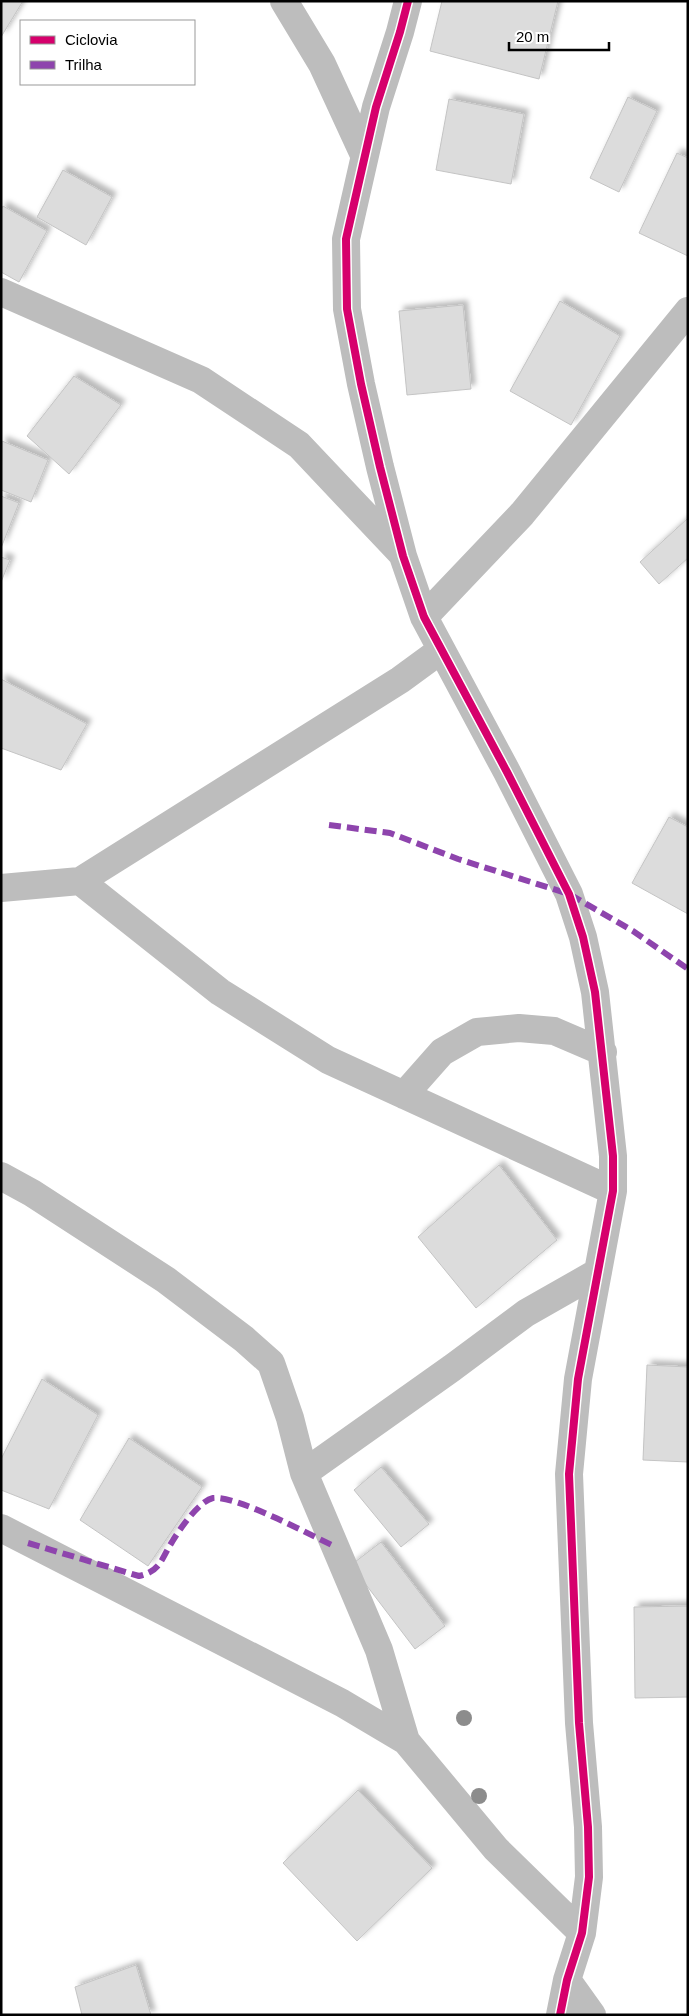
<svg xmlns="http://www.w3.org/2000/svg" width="689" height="2016" viewBox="0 0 689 2016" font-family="Arial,sans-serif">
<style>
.building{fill:#dcdcdc;stroke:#c4c4c4;filter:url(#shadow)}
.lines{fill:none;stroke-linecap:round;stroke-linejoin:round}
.minor{stroke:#bdbdbd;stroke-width:28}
.quiet{stroke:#8e44ad;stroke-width:6;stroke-dasharray:12 6;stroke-linecap:butt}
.cycleway-casing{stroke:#fff;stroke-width:11}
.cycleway{stroke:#d6006c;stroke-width:8}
.tree{fill:#8c8c8c}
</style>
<defs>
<filter id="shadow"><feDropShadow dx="4.5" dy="-4.5" stdDeviation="2.5" flood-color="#0004"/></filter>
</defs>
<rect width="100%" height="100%" fill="#fff"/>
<path class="building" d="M1 1H23L1 37Z
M442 1H558L539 79 430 51Z
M628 97 657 111 619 192 590 178Z
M449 99 524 114 511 184 436 170Z
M677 153 688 158V256L639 233Z
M63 170 112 197 86 245 37 217Z
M3 206 47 231 19 282 1 272V210Z
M560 301 620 336 571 425 510 391Z
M463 305 471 389 407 395 399 311Z
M74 376 121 405 69 474 27 436Z
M2 441 48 460 31 502 1 490Z
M1 496 19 503 1 548Z
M688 518V558L659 584 640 562Z
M1 557 10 560 1 582Z
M1 679 87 724 61 770 1 748Z
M669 817 688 827V914L632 883Z
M499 1165 557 1240 476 1308 418 1237Z
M647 1365 688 1367V1462L643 1460Z
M42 1379 98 1415 49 1509 1 1490V1459Z
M129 1438 202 1487 148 1566 80 1520Z
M381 1467 429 1524 401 1547 354 1490Z
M381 1542 445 1626 415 1649 351 1565Z
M688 1606V1697L635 1698 634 1607Z
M358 1790 432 1868 357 1941 283 1863Z
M136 1965 151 2015H82L75 1987Z"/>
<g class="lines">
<path class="minor" d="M284 1 322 64 364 155
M408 1 400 32 376 107 346 239 347 309 361 384 380 467 403 556 424 617 507 772 569 894 583 937 595 992 613 1156V1191L578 1379 569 1474 579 1723 588 1827 589 1877 582 1933 567 1980 560 2015
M1 292 201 380 299 445 401 553
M424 617 522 514 688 311
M80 881 220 992 328 1060 613 1191
M1 888 80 881 400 680 441 650
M404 1095 442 1052 477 1032 519 1028 554 1031 603 1052
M1 1176 32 1193 166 1280 244 1339 271 1363 290 1418 304 1473 379 1650 406 1741
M304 1473 452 1368 526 1313 598 1272
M1 1528 342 1703 406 1741 496 1849 582 1933
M567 1980 592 2015"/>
<path class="quiet" d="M329 825 390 833 458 859 569 894 633 931 688 969
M28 1543 139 1576C161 1571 161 1559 172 1542 179 1530 199 1501 213 1498 236 1495 310 1535 334 1546"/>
<defs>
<path id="cycleway" d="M408 1 400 32 376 107 346 239 347 309 361 384 380 467 403 556 424 617 507 772 569 894 583 937 595 992 613 1156V1191L578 1379 569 1474 579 1723 588 1827 589 1877 582 1933 567 1980 560 2015"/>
</defs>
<use href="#cycleway" class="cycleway-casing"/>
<use href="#cycleway" class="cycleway"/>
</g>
<g class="tree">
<circle cx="464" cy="1718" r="8"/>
<circle cx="479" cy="1796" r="8"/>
</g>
<rect width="689" height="2016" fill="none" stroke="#000000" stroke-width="5"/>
<rect x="20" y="20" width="175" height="65" fill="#ffffff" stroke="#999999"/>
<rect x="30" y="36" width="25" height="8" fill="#d6006c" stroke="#999999"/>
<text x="65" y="45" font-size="15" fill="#000000">Ciclovia</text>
<rect x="30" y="61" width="25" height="8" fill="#8e44ad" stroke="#999999"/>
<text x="65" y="70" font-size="15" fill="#000000">Trilha</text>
<path d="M509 42v8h100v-8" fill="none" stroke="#000000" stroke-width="2.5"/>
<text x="516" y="42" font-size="15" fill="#000000" stroke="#ffffff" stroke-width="4" paint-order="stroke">20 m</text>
</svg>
